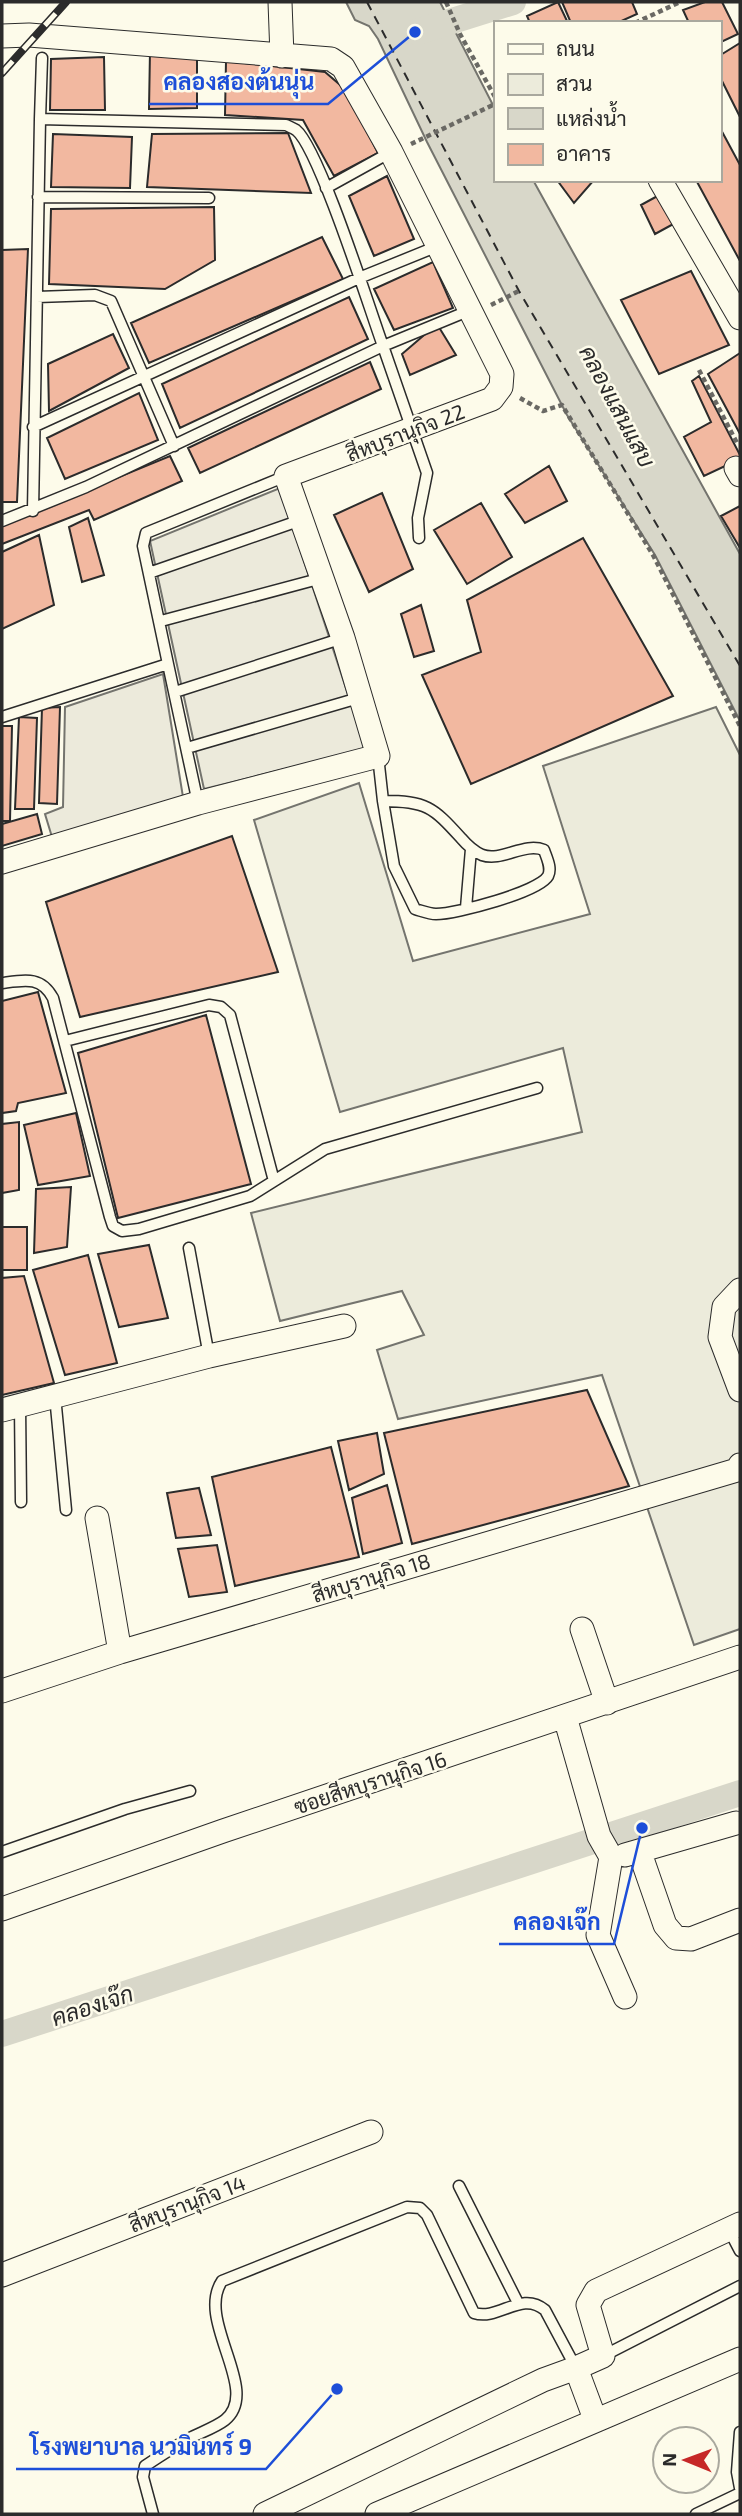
<svg xmlns="http://www.w3.org/2000/svg" width="742" height="2516" viewBox="0 0 742 2516" font-family="'Exo 2',Sarabun,sans-serif">
<style>
.green{fill:#ecebdb;stroke:#74746e;stroke-width:2}
.parking{fill:#eceadb;stroke:#74746e;stroke-width:2}
.water{fill:#d8d7c9;stroke:#74746e;stroke-width:2}
.lines{fill:none;stroke-linecap:round;stroke-linejoin:round}
.canal{stroke:#d8d7c9;stroke-width:26}
.ferry{stroke:#2b2b2b;stroke-width:2;stroke-dasharray:9 7;stroke-linecap:butt}
.building{fill:#f2b8a0;stroke:#2b2b2b;stroke-width:2}
.lane-casing{stroke:#2b2b2b;stroke-width:13}
.street-casing{stroke:#2b2b2b;stroke-width:25}
.path{stroke:#6a6964;stroke-width:4.5;stroke-dasharray:5 3.5;stroke-linecap:butt}
.lane{stroke:#fdfbea;stroke-width:10}
.street{stroke:#fdfbea;stroke-width:23}
.rail-casing{stroke:#2b2b2b;stroke-width:8}
.rail{stroke:#fdfbea;stroke-width:5;stroke-dasharray:16;stroke-linecap:butt}
.labels{text-anchor:middle;dominant-baseline:central;stroke-width:5;stroke-linejoin:round;paint-order:stroke}
.street-label{font-size:21px;fill:#2b2b2b;stroke:#fdfbea}
.water-label{font-size:23px;font-style:italic;fill:#2b2b2b;stroke:#fdfbea}
.leader{fill:none;stroke:#1d4ed8;stroke-width:2.5}
.callout-dot{fill:#1d4ed8;stroke:#fdfbea;stroke-width:2.5}
.callout-label{font-size:23px;text-anchor:middle;font-weight:bold;fill:#1d4ed8;stroke:#fdfbea;stroke-width:5;stroke-linejoin:round;paint-order:stroke}
</style>
<rect width="100%" height="100%" fill="#fdfbea"/>
<path class="green" d="M716 707 740 755V1629L694 1645 602 1375 398 1419 377 1350 424 1335 402 1291 280 1321 251 1213 582 1132 563 1048 340 1112 254 820 359 783 413 961 590 914 543 766Z"/>
<path class="parking" d="M280 488 366 749 204 789 150 541Z
M163 674 183 797 52 837 45 814 63 807 65 707Z"/>
<path class="water" d="M346 2H440L495 109V180H533L740 554V721L655 555 567 415 427 142 378 39 369 26 355 20Z"/>
<g class="lines">
<path class="canal" d="M417 32 513 2
M2 2034 740 1793"/>
<path class="ferry" d="M367 2 519 291 740 666"/>
</g>
<path class="building" d="M558 2 568 23H530L527 16Z
M562 2H632L637 14 617 23H571Z
M705 2H722L738 34 719 43V23H689L683 10Z
M740 43V117L719 75V56Z
M150 51 197 58V108L149 109Z
M104 57 105 110H50L51 59Z
M226 61 325 72 346 90 378 153 334 176 303 120 225 115Z
M719 126 740 165V261L696 180H719Z
M288 133 311 193 147 187 152 134Z
M53 134 132 137 130 188 51 187Z
M387 176 414 239 374 256 349 196Z
M557 180H594L574 203Z
M663 193 677 222 655 234 641 205Z
M214 207 215 260 165 289 49 284 51 209Z
M322 237 343 279 149 363 131 323Z
M28 249 17 502H2V250Z
M433 262 453 308 394 330 374 289Z
M691 271 729 345 659 374 621 300Z
M349 297 368 339 180 428 162 384Z
M437 324 456 355 410 375 402 354Z
M113 334 129 368 49 411 48 364Z
M740 353V434L708 374Z
M370 362 381 389 200 473 188 448Z
M699 376 740 455V459L704 476 684 437 711 422 692 381Z
M139 393 158 440 65 479 47 438Z
M170 456 182 481 94 520 89 510 2 544V525Z
M549 466 567 501 525 523 505 494Z
M382 493 413 569 369 592 334 515Z
M481 503 512 557 467 584 434 530Z
M740 506V548L721 516Z
M88 518 104 575 82 582 69 527Z
M39 535 54 605 2 629V552Z
M583 538 673 696 471 784 422 675 481 652 467 600Z
M421 605 434 651 414 657 401 614Z
M60 707 57 804 39 803 42 708Z
M19 717 37 718 34 809H15Z
M2 726H12L10 821H2Z
M37 814 42 834 2 846V824Z
M232 836 278 972 80 1017 46 902Z
M38 992 66 1093 18 1103 16 1111 2 1113V1001Z
M206 1015 251 1184 118 1218 78 1053Z
M76 1113 90 1176 38 1185 24 1125Z
M19 1122V1190L2 1193V1124Z
M71 1187 67 1247 34 1253 36 1189Z
M2 1227H27V1270H2Z
M149 1245 168 1318 119 1327 98 1254Z
M88 1255 117 1363 65 1375 33 1270Z
M24 1276 54 1383 2 1395V1278Z
M587 1390 629 1486 412 1544 384 1433Z
M377 1433 384 1474 349 1490 338 1441Z
M331 1447 359 1557 235 1586 212 1477Z
M387 1485 402 1543 363 1554 352 1498Z
M199 1488 211 1535 176 1538 167 1493Z
M217 1545 227 1592 189 1597 178 1549Z"/>
<g class="lines">
<defs>
<path id="lane" d="M40 119 42 58
M326 188 391 152
M38 197 209 198
M37 297 95 295 111 301 174 446
M33 427 359 278 438 246
M33 511 40 119 286 125C290 127 293 128 296 130 319 148 370 310 383 346L468 311
M2 521 86 487 383 346 427 473 418 518 419 538
M149 573 301 520
M161 621 322 578
M168 664 143 546 146 533 286 476
M175 692 343 638
M2 717 168 664 198 803
M187 748 362 697
M378 756 383 801
M383 801C426 801 433 807 461 838 467 845 473 851 482 855 502 862 524 842 544 850 547 859 552 868 548 876 539 892 456 914 436 914 429 914 422 911 415 909L394 866Z
M466 908 471 849
M2 983C25 980 41 976 53 998L110 1217 113 1226 122 1231 139 1229 250 1196 325 1149 537 1088
M65 1041 209 1005 221 1007 230 1015 274 1181
M189 1248 209 1356
M55 1396 66 1510
M20 1405 21 1502
M2 1852 125 1809 190 1791
M459 2186 518 2303
M729 2230 740 2251
M603 2356 740 2286
M740 2432 737 2472 740 2488
M153 2514 143 2477 145 2466C160 2456 175 2446 192 2437 202 2432 216 2427 225 2420 262 2390 195 2321 222 2281L407 2207 420 2208 427 2215 474 2313C499 2321 521 2290 545 2310L576 2368
M696 2514 740 2493"/>
<path id="street" d="M280 2 282 56
M2 36 29 35 331 59 343 67 391 152 502 374 501 387 492 399 286 476 343 638 378 756 198 803 2 862
M660 180 740 318
M736 468 740 475
M740 1290 724 1307 720 1337 740 1390
M2 1410 209 1356 344 1326
M97 1518 120 1652
M582 1629 607 1703
M2 1691 120 1652 737 1470 740 1465
M565 1717 599 1836 611 1857 598 1935 625 1997
M640 1853 665 1925 676 1938 691 1939 740 1920
M625 1855 736 1823
M2 1909 223 1831 740 1657
M2 2275 371 2132
M576 2368 603 2356 588 2305 596 2291 740 2224
M265 2514 543 2380 576 2368 595 2419
M377 2514 740 2359"/>
</defs>
<use href="#lane" class="lane-casing"/>
<use href="#street" class="street-casing"/>
<path class="path" d="M446 2 460 34 495 97
M635 23 680 2
M411 144 495 104
M491 305 519 291
M699 370 738 445
M520 398 543 411 562 405 653 555 740 726"/>
<use href="#lane" class="lane"/>
<use href="#street" class="street"/>
<defs>
<path id="rail" d="M2 73 66 2"/>
</defs>
<use href="#rail" class="rail-casing"/>
<use href="#rail" class="rail"/>
</g>
<g class="labels">
<g class="street-label">
<text transform="translate(405 432) rotate(-21)">สีหบุรานุกิจ 22</text>
<text transform="translate(371 1577) rotate(-17)">สีหบุรานุกิจ 18</text>
<text transform="translate(370 1782) rotate(-18)">ซอยสีหบุรานุกิจ 16</text>
<text transform="translate(187 2203) rotate(-21)">สีหบุรานุกิจ 14</text>
</g>
<g class="water-label">
<text transform="translate(618 406) rotate(62)">คลองแสนแสบ</text>
<text transform="translate(92 2005) rotate(-18)">คลองเจ๊ก</text>
</g>
</g>
<path class="leader" d="M415 32L328 104H149M642 1828L614 1944H499M337 2389L266 2469H16"/>
<g class="callout-dot">
<circle cx="415" cy="32" r="7"/>
<circle cx="642" cy="1828" r="7"/>
<circle cx="337" cy="2389" r="7"/>
</g>
<g class="callout-label">
<text x="239" y="90">คลองสองต้นนุ่น</text>
<text x="557" y="1930">คลองเจ๊ก</text>
<text x="141" y="2455">โรงพยาบาล นวมินทร์ 9</text>
</g>
<rect width="742" height="2516" fill="none" stroke="#2b2b2b" stroke-width="7"/>
<rect x="494" y="21" width="228" height="161" fill="#fdfbea" stroke="#a9a89e" stroke-width="2"/>
<rect x="508" y="44" width="35" height="10" fill="#fdfbea" stroke="#a9a89e" stroke-width="2"/>
<text x="556" y="56" font-size="21" fill="#2b2b2b">ถนน</text>
<rect x="508" y="74" width="35" height="21" fill="#ecebdb" stroke="#a9a89e" stroke-width="2"/>
<text x="556" y="91" font-size="21" fill="#2b2b2b">สวน</text>
<rect x="508" y="108" width="35" height="21" fill="#d8d7c9" stroke="#a9a89e" stroke-width="2"/>
<text x="556" y="126" font-size="21" fill="#2b2b2b">แหล่งน้ำ</text>
<rect x="508" y="144" width="35" height="21" fill="#f2b8a0" stroke="#a9a89e" stroke-width="2"/>
<text x="556" y="161" font-size="21" fill="#2b2b2b">อาคาร</text>
<g transform="translate(686 2460) rotate(271)"><circle r="33" fill="#fdfbea" stroke="#a9a89e" stroke-width="2"/>
<path d="M0-5L12 26L0 18L-12 26Z" fill="#c62828"/>
<text y="-10" font-size="19" font-weight="bold" text-anchor="middle" fill="#2b2b2b">N</text>
</g>
</svg>
